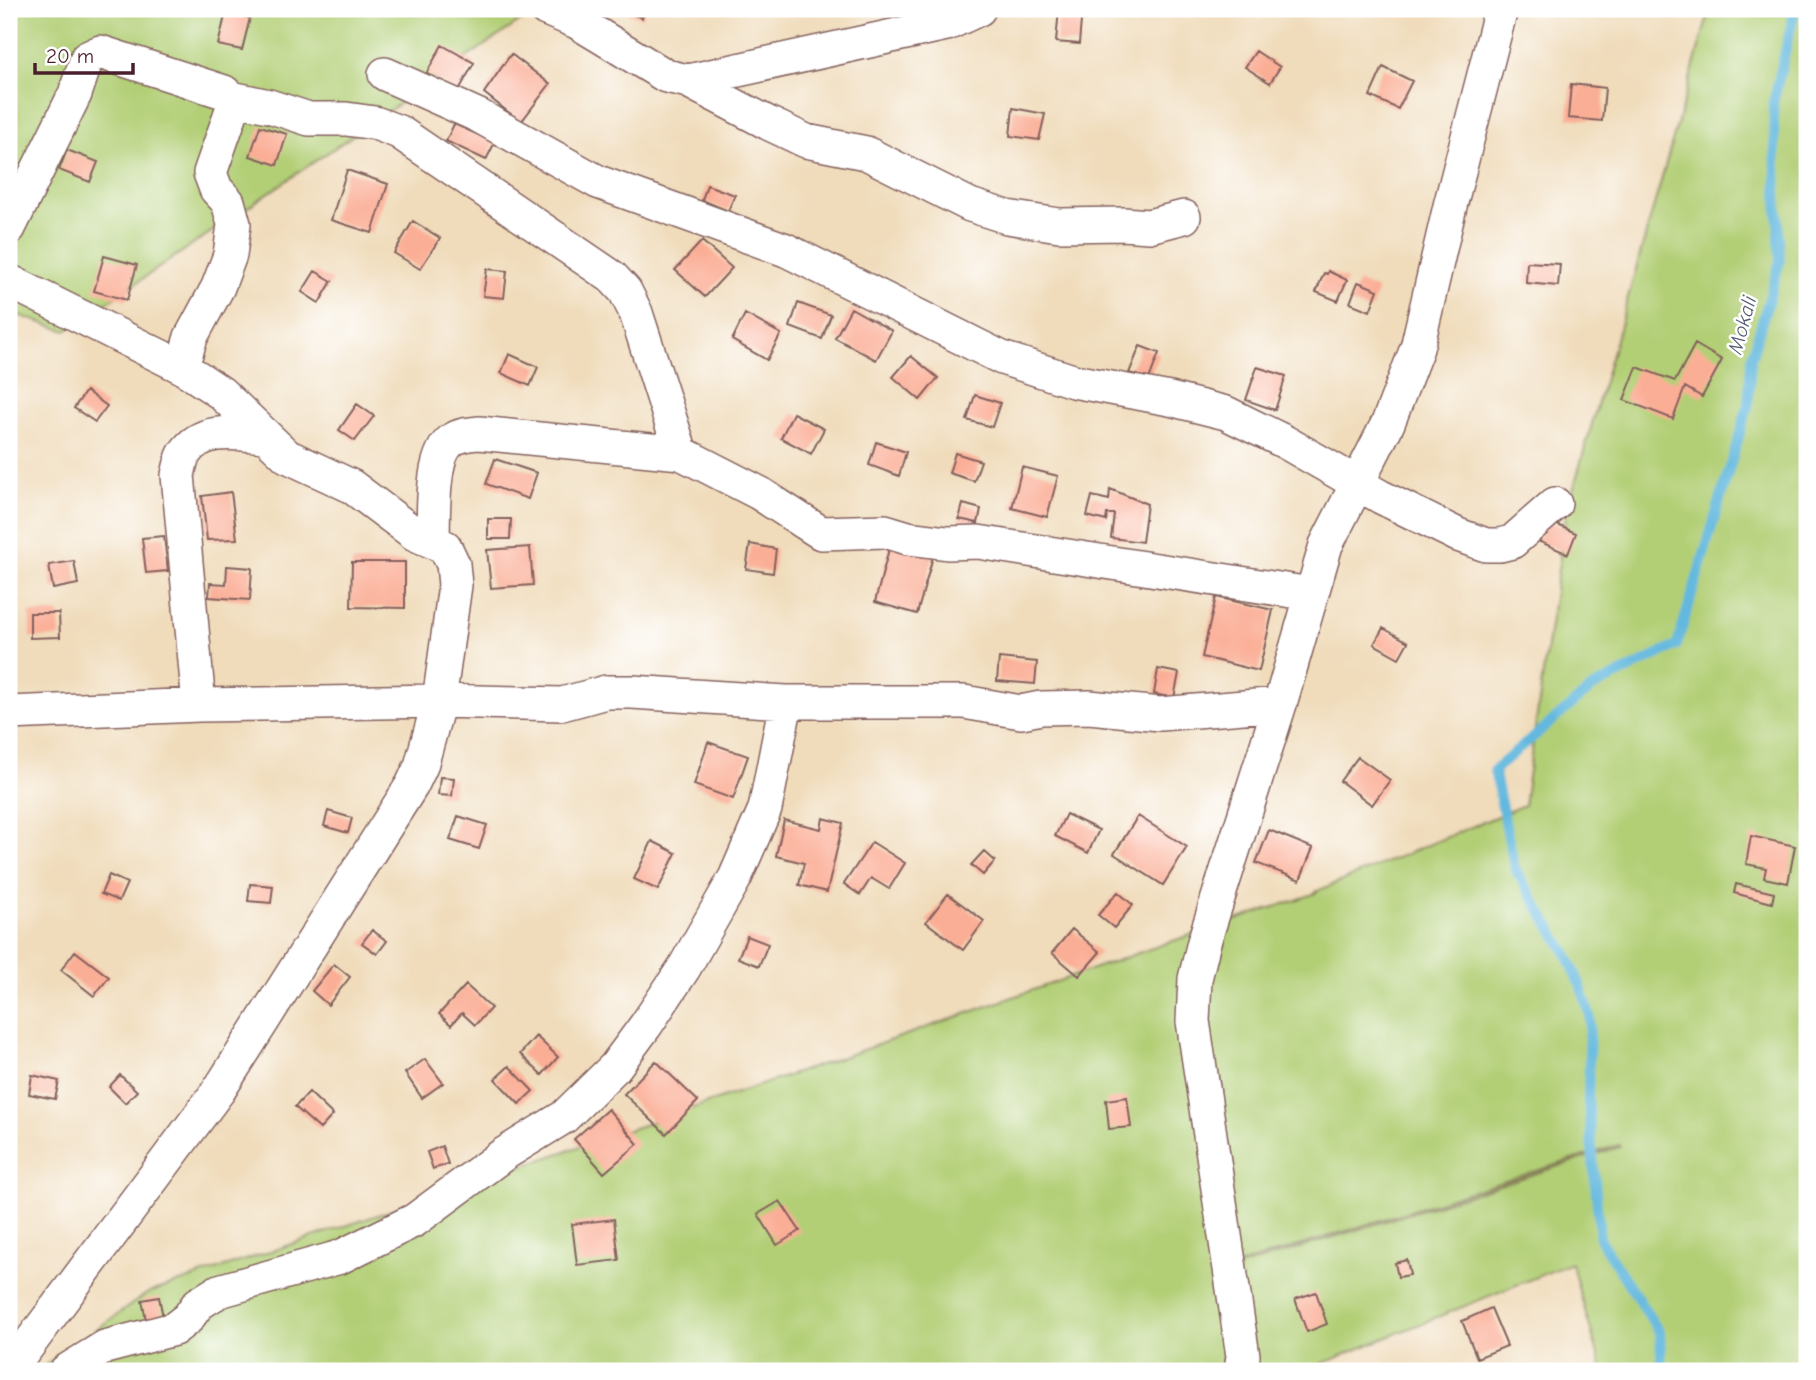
<svg xmlns="http://www.w3.org/2000/svg" width="1816" height="1380" viewBox="0 0 1816 1380" font-family="'Comic Neue',sans-serif">
<style>
.green{fill:#b2cf76;stroke:#7e7750;stroke-width:2;fill-rule:evenodd}
.lines{fill:none;stroke-linecap:round;stroke-linejoin:round}
.stream{stroke:#62b8de;stroke-width:10}
.building{fill:#fbae96}
.minor-casing{stroke:#84615d;stroke-width:36}
.minor{stroke:#fff;stroke-width:33}
.labels{text-anchor:middle;dominant-baseline:central;stroke-width:5;stroke-linejoin:round;paint-order:stroke}
.water-label{font-size:21px;font-style:italic;fill:#545c73;stroke:#fff}
</style>
<rect width="100%" height="100%" fill="#fff"/>
<filter id="ink" filterUnits="userSpaceOnUse"><feTurbulence type="fractalNoise" baseFrequency=".0143" numOctaves="2"/><feDisplacementMap in="SourceGraphic" scale="14" xChannelSelector="R" yChannelSelector="G"/><feConvolveMatrix kernelMatrix="1 2 1 2 8 2 1 2 1" color-interpolation-filters="sRGB"/></filter>
<filter id="wash" filterUnits="userSpaceOnUse"><feTurbulence type="fractalNoise" baseFrequency=".00686" numOctaves="4" result="noise"/><feDisplacementMap in="SourceGraphic" scale="28" xChannelSelector="R" yChannelSelector="G"/><feGaussianBlur stdDeviation="1.57" result="paint"/><feColorMatrix in="noise" values="0 0 0 0 0 0 0 0 0 0 0 0 0 0 0 0 0 1.4 0 .05"/><feComposite in="paint" operator="in"/></filter>
<g filter="url(#wash)">
<rect width="100%" height="100%" fill="#f0dcbb"/>
<path class="green" d="M9 9H538L66 331 9 312Z
M1710 9H1807V1371H1603L1571 1263 1304 1371H37L148 1293 840 1058 1161 945 1314 894 1317 891 1524 805 1566 515ZM1619 1145 1620 1147 1239 1267 1238 1265Z"/>
<g class="lines">
<path class="stream" d="M1662 1371 1660 1333 1600 1240 1588 1100 1590 1015 1580 984 1567 954 1515 869 1494 770 1592 688 1677 645 1748 406 1751 359 1780 261 1773 103 1795 9"/>
</g>
<g id="blocks">
<path class="building" d="M619 9H646L642 18Z
M1059 9H1082L1079 44 1056 42Z
M226 12 250 18 242 50 218 45Z
M442 45 474 63 458 92 426 74Z
M1256 51 1280 67 1270 83 1245 67Z
M511 54 550 84 521 122 484 93Z
M1383 67 1412 81 1398 109 1370 96Z
M1571 84 1605 88 1602 121 1568 118Z
M1013 108 1045 114 1039 140 1010 136Z
M454 124 495 142 486 160 446 141Z
M260 126 287 134 277 165 250 156Z
M67 150 98 162 90 182 59 170Z
M347 170 388 184 372 233 331 220Z
M707 185 735 195 728 211 702 200Z
M413 221 440 238 420 269 394 253Z
M702 241 732 268 705 297 675 270Z
M104 256 137 265 127 300 94 291Z
M1527 262 1560 264 1558 286 1526 283Z
M487 269 507 271 504 298 483 296Z
M315 271 332 281 319 303 302 292Z
M1328 271 1347 280 1338 301 1316 292 1324 273 1327 274Z
M1358 282 1378 290 1370 311 1350 303Z
M798 303 831 315 822 339 790 327Z
M851 308 892 331 876 360 835 338Z
M745 314 781 334 767 360 732 340Z
M1695 344 1722 360 1702 397 1685 387 1673 419 1624 400 1637 367 1675 381Z
M1140 346 1159 353 1149 379 1129 373Z
M509 354 538 367 530 386 501 373Z
M911 356 938 378 920 400 893 377Z
M1257 367 1286 376 1275 410 1246 400Z
M86 391 107 406 95 422 74 408Z
M975 395 1000 403 992 427 967 420Z
M357 404 374 416 355 441 339 430Z
M793 413 824 429 811 454 781 438Z
M876 442 906 452 899 476 869 465Z
M955 453 981 461 974 481 949 473Z
M495 459 537 473 528 499 486 484Z
M1022 467 1058 476 1047 517 1012 508Z
M1110 489 1147 504 1142 542 1111 538 1114 514H1107L1106 521 1087 516 1092 496 1109 500Z
M231 492 237 539 207 540 202 496Z
M963 504 981 509 978 523 959 519Z
M488 519H511L510 539H488Z
M1546 520 1576 533 1568 554 1538 541Z
M164 536 168 571 146 573 142 538Z
M891 541 934 553 917 614 875 602Z
M750 544 776 549 773 573 746 569Z
M530 547 533 585 491 588 487 550Z
M74 561 78 584 53 589 49 565Z
M352 562H405V608L351 607Z
M227 566 252 568 250 600 209 597 210 583 226 584Z
M1216 597 1273 610 1259 671 1202 657Z
M30 613H59L60 637 30 638Z
M1383 628 1408 642 1399 658 1374 644Z
M999 658 1037 662 1035 684 997 681Z
M1158 669 1179 673 1174 698 1154 694Z
M708 742 748 756 733 799 694 785Z
M1358 757 1390 780 1372 805 1340 781Z
M440 777 454 778 452 796 438 795Z
M328 811 352 818 348 833 324 826Z
M1066 814 1099 830 1088 853 1055 836Z
M458 816 487 825 479 849 450 840Z
M1138 816 1187 847 1163 885 1114 854Z
M823 818 843 823 827 892 799 885 804 863 776 856 784 820 821 829Z
M1269 830 1313 848 1300 880 1256 863Z
M1751 836 1795 846 1788 883 1764 878 1766 868 1746 864Z
M652 841 676 853 658 890 634 879Z
M872 842 905 863 889 889 871 878 860 895 844 884Z
M984 851 995 861 983 875 971 865Z
M109 875 127 883 119 901 101 894Z
M250 884 273 886 271 903 248 901Z
M1736 884 1774 893 1772 903 1734 893Z
M1118 892 1133 905 1114 928 1098 915Z
M948 894 984 921 963 950 926 922Z
M1072 929 1100 952 1079 976 1052 953Z
M372 930 387 941 377 954 362 943Z
M747 936 768 944 759 966 738 958Z
M75 951 109 977 94 996 61 970Z
M334 964 350 977 328 1005 312 991Z
M466 985 491 1008 475 1025 462 1013 451 1025 439 1014Z
M536 1036 558 1057 542 1075 520 1054Z
M425 1059 443 1083 422 1098 405 1073Z
M656 1061 698 1101 666 1134 624 1094Z
M509 1066 533 1091 519 1104 495 1079Z
M32 1075 59 1081 55 1099 29 1094Z
M120 1075 137 1091 125 1103 109 1087Z
M309 1092 333 1115 320 1129 295 1107Z
M1127 1097 1131 1127 1109 1129 1106 1100Z
M608 1109 638 1144 604 1173 574 1139Z
M442 1146 448 1164 433 1169 427 1152Z
M780 1201 800 1231 777 1245 758 1214Z
M614 1219 619 1260 577 1265 572 1224Z
M1407 1260 1410 1275 1398 1277 1395 1263Z
M1316 1292 1327 1324 1307 1332 1295 1299Z
M159 1297 163 1317 146 1320 142 1300Z
M1491 1308 1507 1346 1477 1358 1462 1321Z"/>
</g>
</g>
<g filter="url(#ink)">
<use href="#blocks" fill-opacity="0" stroke="#84615d" stroke-width="2"/>
<g class="lines">
<defs>
<path id="minor" d="M546 9 577 22 666 76 688 81 947 24 979 9
M385 74 479 116 598 182 786 250 1002 358 1073 381 1170 399 1226 413 1285 442 1381 497 1458 535 1486 545H1500L1512 542 1555 504
M688 81 768 123 806 141 866 153 970 205 1007 217 1059 225 1123 224 1149 226 1184 217
M231 98 269 106 309 119H346L375 123 399 132 612 277 625 291 636 313 681 453
M9 228 75 94 87 58 100 52 224 92 231 98 233 107 210 173 216 189 228 202 234 224 230 255 218 287 191 337 182 367
M9 281 182 367 221 393 287 456 351 486 415 534 445 547 453 564 455 585 439 701 421 766 412 785 219 1090 9 1371
M433 541C434 516 430 455 452 440 461 434 469 434 479 433L681 453 759 493 821 533 885 531 908 538 948 543 978 542 1311 594
M199 705 178 475C180 468 181 458 185 453 203 426 238 434 265 436
M9 713 199 705 439 701 562 704 606 692H632L786 702H964L1021 712 1041 708 1089 707 1160 714 1280 704
M66 1371 105 1347 174 1329 188 1318 198 1304 219 1291 340 1257 415 1220 504 1154 564 1117 615 1067 646 1025 684 968 735 878 765 809 786 702
M1241 1371 1243 1356 1193 1021 1195 979 1204 942 1280 704 1326 545 1388 423 1417 348 1450 206 1501 9"/>
</defs>
<use href="#minor" class="minor-casing"/>
<use href="#minor" class="minor"/>
</g>
</g>
<g class="labels">
<g class="water-label">
<text transform="translate(1742 325) rotate(-75)">Mokali</text>
</g>
</g>
<rect width="1816" height="1380" fill="none" stroke="#fff" stroke-width="35"/>
<path d="M35 63v10h98v-10" fill="none" stroke="#4a1f2b" stroke-width="3.5"/>
<text x="46" y="63" font-size="21" fill="#4a1f2b" stroke="#ffffff" stroke-width="5" paint-order="stroke">20 m</text>
</svg>
